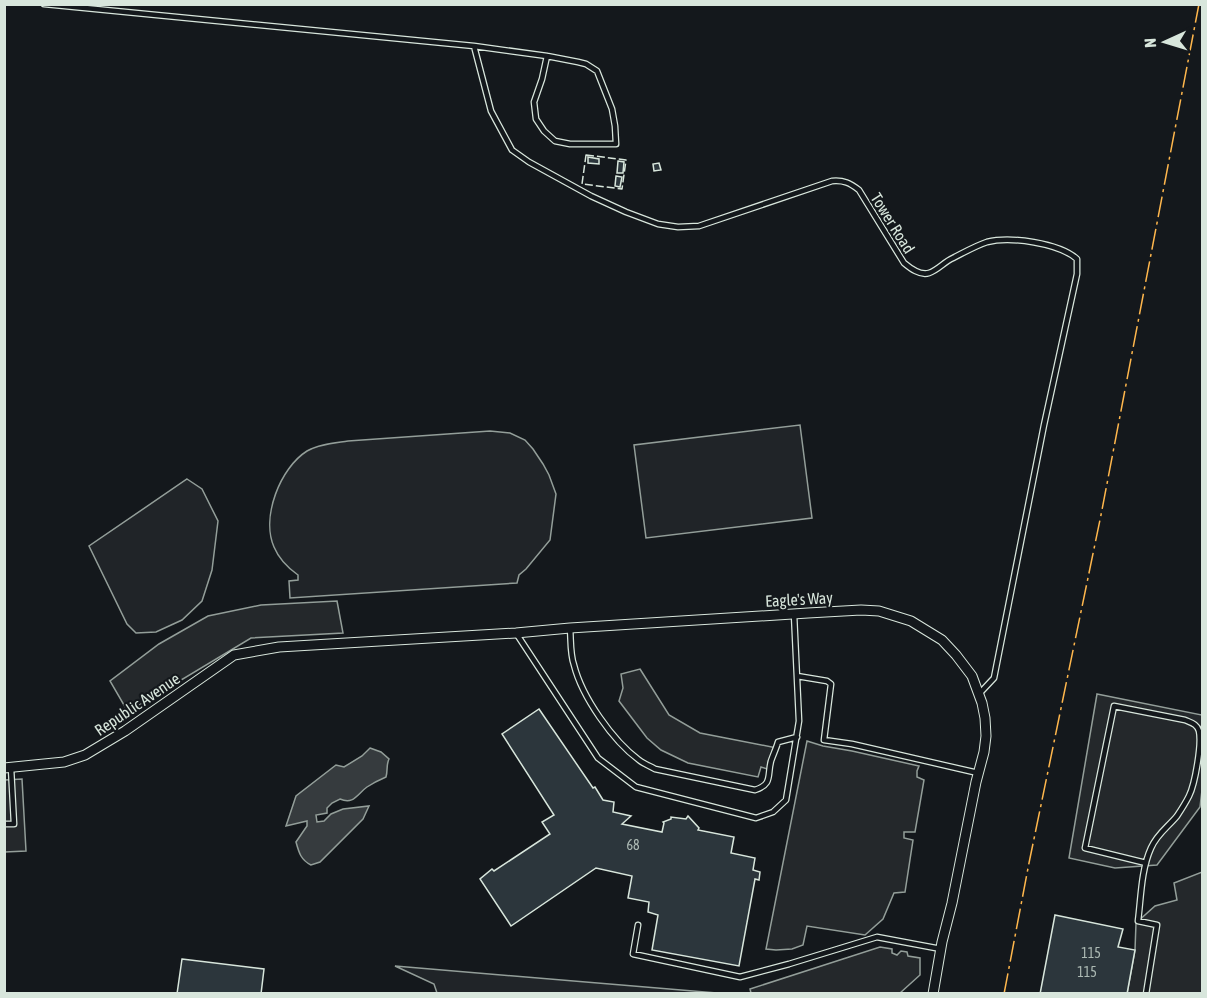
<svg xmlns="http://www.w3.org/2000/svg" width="1207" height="998" viewBox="0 0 1207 998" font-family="'Asap Condensed',sans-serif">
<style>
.green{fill:#202428;stroke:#939e99;stroke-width:1.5}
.parking{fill:#24282b;stroke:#939e99;stroke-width:1.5}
.water{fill:#363b3e;stroke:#939e99;stroke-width:1.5}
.building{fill:#2c363c;stroke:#d8e6dc;stroke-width:1.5}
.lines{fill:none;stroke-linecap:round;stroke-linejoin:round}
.lane-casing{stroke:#d8e6dc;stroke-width:7}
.street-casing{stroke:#d8e6dc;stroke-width:11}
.lane{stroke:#14181c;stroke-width:4.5}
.street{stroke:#14181c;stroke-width:9}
.fence{stroke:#d8e6dc;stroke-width:1.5;stroke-dasharray:8 3;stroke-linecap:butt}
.power{stroke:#ffb74d;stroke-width:1.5;stroke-dasharray:21 4.5 3 4.5;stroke-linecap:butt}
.labels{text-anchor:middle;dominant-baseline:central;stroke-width:4.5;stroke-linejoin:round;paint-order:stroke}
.number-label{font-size:14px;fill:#adbab4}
.street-label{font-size:16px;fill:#d8e6dc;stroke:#14181c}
</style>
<rect width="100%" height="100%" fill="#14181c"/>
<path class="green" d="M800 425 812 518 646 538 634 445Z
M490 431 510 433 525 440 533 449 543 464 549 475 556 494 550 540 526 569 519 575 517 583 290 598 289 581 298 580V575C288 568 279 559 274 547 261 517 280 468 307 451 319 444 335 443 348 441Z
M187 479 202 489 218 521 212 570 202 601 182 620 156 632 136 633 127 624 89 546Z
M395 966 717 993H437L434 984Z"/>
<path class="parking" d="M337 601 343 633 251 638 128 712 110 681 159 644 208 616 261 605Z
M640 669 669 715 700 733 777 748 770 770 761 767 758 777 688 763 661 750 647 738 619 701 623 688 621 674Z
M1097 694 1202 715V790L1200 807 1157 865 1115 868 1069 858Z
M807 741 823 746 852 751 919 766 917 771V777L924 780 915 832H904V838L913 840 905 892 894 893 883 919 865 935 807 926 803 945 792 949 776 950 766 949Z
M22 779 26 851 5 852V780Z
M1202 872V993L1127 994 1135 950 1136 923 1155 906 1177 900 1174 883Z
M880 947 892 949V953L897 955 901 951 907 952 908 956 920 958V975L900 993H751L750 989Z"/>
<path class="water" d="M370 748 381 752 389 759C386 765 388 770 386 777 379 780 373 783 367 787 357 794 354 805 340 799L332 803 327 808V813L316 815 317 822 324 821 331 814 343 809 369 806 363 819 320 862 311 865C301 860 299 853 296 842L307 826V821L286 826 296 796 336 765 344 767 362 756Z"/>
<path class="building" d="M588 157 599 159V164L588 163Z
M618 161 624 162 623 173H617Z
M659 163 661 170 654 171 653 164Z
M616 176 622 177 620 187 615 186Z
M539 709 593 788 595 787 603 800 614 802 613 812 631 816 622 824 662 832 664 823 663 822 671 819V817L686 819 688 816 699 828 698 830 734 837 731 853 755 858 753 870 760 872 759 880 755 879 739 966 652 950 658 915 648 912 649 902 628 898 632 876 596 868 511 926 480 879 492 869 494 871 550 834 542 822 554 815 502 734Z
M1055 915 1123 929 1118 947 1135 950 1127 994H1040Z
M182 959 264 969 261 994H177Z"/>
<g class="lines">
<defs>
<path id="lane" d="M44 4 474 46 547 56 578 62 586 64 597 71 612 109 615 126 616 144H570L555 141 544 131 536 119 534 102 542 79 547 56
M474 46 491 111 512 150 529 162 591 196 626 212 658 224 678 227 699 226 832 181C844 180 850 183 859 190L904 263C910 268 920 276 929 273 938 270 944 262 953 258 963 253 975 246 987 242 1010 236 1059 243 1077 259V274L1044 425 994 678 979 694
M570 628C571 640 570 654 574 665 582 697 613 741 639 760 644 764 650 766 655 769L755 790C773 784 767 776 771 761 773 755 776 749 778 742L797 737
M516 633 598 758 636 787 756 818 773 812 786 800 799 721 794 614
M797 676 827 681 831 684 824 740 852 744 978 773
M4 824H14L11 768
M1146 863 1085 848 1114 706 1185 720C1192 723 1197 724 1199 731 1202 744 1195 784 1189 796 1186 802 1181 810 1177 816 1168 827 1157 834 1151 848 1141 870 1141 898 1138 921L1157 925 1146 994
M638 925 633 954 740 977 789 964 877 937 941 949"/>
<path id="street" d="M4 768 64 762 85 755 125 731 234 655 279 647 516 633 570 628 808 613 861 610 879 611 911 621 942 640 956 655 972 676 982 703 985 718 986 736 984 752 976 782 952 903 942 942 933 994"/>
</defs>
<use href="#lane" class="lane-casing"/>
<use href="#street" class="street-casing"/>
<use href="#lane" class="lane"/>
<use href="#street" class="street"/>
<path class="fence" d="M586 155 626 160 622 189 582 184Z"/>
<path class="power" d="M1004 994 1029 863 1101 515 1199 4"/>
</g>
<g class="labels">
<g class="number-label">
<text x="633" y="845">68</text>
<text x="1091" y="953">115</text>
<text x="1087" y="972">115</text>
</g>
<g class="street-label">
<text transform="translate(893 223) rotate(58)">Tower Road</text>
<text transform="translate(799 599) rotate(-3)">Eagle's Way</text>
<text transform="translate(137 704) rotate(-34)">Republic Avenue</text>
</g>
</g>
<rect width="1207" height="998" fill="none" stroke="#d8e6dc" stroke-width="12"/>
<g transform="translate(1165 42) rotate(266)" stroke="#14181c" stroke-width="4.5" paint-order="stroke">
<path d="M0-4.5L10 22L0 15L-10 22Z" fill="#d8e6dc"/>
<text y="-9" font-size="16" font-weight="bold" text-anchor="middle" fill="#d8e6dc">N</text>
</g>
</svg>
